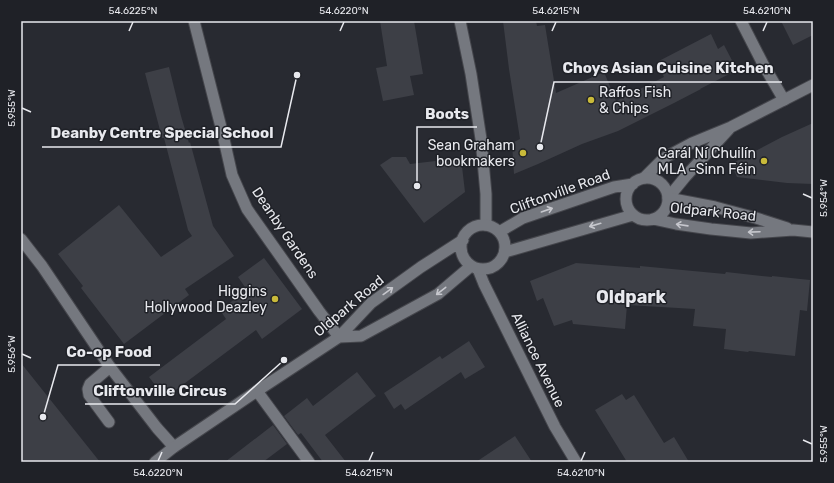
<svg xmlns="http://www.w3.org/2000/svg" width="834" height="483" viewBox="0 0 834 483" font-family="Rubik,sans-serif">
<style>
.building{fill:#3d3f46}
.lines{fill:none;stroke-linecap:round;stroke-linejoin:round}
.service-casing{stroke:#45464c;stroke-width:13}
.minor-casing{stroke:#45464c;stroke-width:13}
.tertiary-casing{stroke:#45464c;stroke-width:13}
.secondary-casing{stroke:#45464c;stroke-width:13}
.service{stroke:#75787f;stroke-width:11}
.minor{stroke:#75787f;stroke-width:11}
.tertiary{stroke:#75787f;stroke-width:11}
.secondary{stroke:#75787f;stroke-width:11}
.oneway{stroke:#c6c7cd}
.ticks{fill:none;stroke:#e8e9ee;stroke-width:1.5}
.poi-dot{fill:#c9ba3a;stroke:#1f2127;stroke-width:1.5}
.labels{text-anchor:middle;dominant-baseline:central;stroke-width:3;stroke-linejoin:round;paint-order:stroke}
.poi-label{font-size:14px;fill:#e8e9ee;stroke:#1f2127;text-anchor:end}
.street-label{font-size:14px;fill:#e8e9ee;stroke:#1f2127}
.district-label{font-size:18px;font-weight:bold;fill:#e8e9ee;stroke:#1f2127}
.leader{fill:none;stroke:#e8e9ee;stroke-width:1.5}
.callout-dot{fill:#e8e9ee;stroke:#1f2127;stroke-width:1.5}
.callout-label{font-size:15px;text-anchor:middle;font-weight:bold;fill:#e8e9ee;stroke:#1f2127;stroke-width:3;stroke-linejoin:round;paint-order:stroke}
.neatline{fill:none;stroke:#e8e9ee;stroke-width:1.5}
.ticks-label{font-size:10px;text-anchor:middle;fill:#e8e9ee}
</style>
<rect width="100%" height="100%" fill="#282a31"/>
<path class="building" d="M380 21H414L423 74 410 76 414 95 383 101 376 68 387 66Z
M503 21H536L537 26 545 25 556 93 604 72 616 101 664 77 657 62 711 34 718 49 724 45 737 70 700 89H701L674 103 618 131 582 144 538 164 514 174 512 143 520 139 509 69Z
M781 21H813V35L793 45Z
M169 67 181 116 189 143 190 142 213 226 234 256 185 289 189 295 124 344 81 288 83 286 58 254 119 205 161 257 192 236 188 230 164 138H162L145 73Z
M813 123V184L787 183 737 177 731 164 782 137Z
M392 157H406L410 164 461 158 465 192 424 223 380 165Z
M264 258 302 309 262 339 256 330 165 398 149 377 226 319 220 310 247 290 238 277Z
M576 263 640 268V266L725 274 726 272 772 277V276L810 280 807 311 800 310 795 356 749 351 748 352 724 349 726 329 693 326 695 309 627 305 625 329 573 324 572 320 554 326 543 298 537 301 530 281Z
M469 341 485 367 465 379 461 372 405 410 401 404 394 409 384 393 440 356 442 359Z
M21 363 100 462H21Z
M357 372 376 396 325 435 346 462H323L301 433 298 435 284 416 307 398 313 406Z
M622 394 626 400 634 395 664 443 674 437 689 462H627L595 410Z
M273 425 287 444 263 462H225Z
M515 436 532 462H476Z"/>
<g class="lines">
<defs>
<path id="service" d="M257 391 309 462
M109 422 89 395 88 389 90 384 110 367"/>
<path id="minor" d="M194 21 223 135 232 175 247 209 319 311 339 337
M741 21 763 64 784 100
M21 239 42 266 110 367 157 428 174 447"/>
<path id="tertiary" d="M460 21 471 74 481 139 486 194V225
M644 178 664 158 692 143 731 127 813 85
M668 198 686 176 729 129
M478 269 484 284 555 427 576 462"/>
<path id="secondary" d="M626 199a21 21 0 1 1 42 0a21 21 0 1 1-42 0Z
M668 198 715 207 756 218 787 228
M653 219 676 224 711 229 751 233 793 230 813 232
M461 247a22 22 0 1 1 44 0a22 22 0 1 1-44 0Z
M499 232 523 218 614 187 633 184
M505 252 633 215
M339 337 361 336 438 294 471 266
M155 462 174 447 257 391 339 337 371 303 421 267 463 240"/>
</defs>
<use href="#service" class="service-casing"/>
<use href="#minor" class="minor-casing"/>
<use href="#tertiary" class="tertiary-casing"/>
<use href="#secondary" class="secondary-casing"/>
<use href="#service" class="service"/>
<use href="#minor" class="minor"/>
<use href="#tertiary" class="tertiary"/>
<use href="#secondary" class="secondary"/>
</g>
<defs><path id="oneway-shaft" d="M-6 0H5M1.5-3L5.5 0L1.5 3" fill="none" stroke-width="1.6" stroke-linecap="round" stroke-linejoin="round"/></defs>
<g class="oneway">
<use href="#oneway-shaft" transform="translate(547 210) rotate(-19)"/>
<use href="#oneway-shaft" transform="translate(595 225) rotate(164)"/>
<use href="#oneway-shaft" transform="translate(682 225) rotate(-172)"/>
<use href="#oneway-shaft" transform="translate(754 232) rotate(178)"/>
<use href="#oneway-shaft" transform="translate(388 291) rotate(-36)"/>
<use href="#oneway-shaft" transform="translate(441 291) rotate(142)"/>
</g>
<path class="ticks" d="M129 31 133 22M340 31 344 22M552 31 556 22M763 31 767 22M22 108 31 112M803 194 812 198M22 354 31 358M803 440 812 444M158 461 162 452M369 461 373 452M581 461 585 452"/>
<g class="poi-dot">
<circle cx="591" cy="100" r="4"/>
<circle cx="523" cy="153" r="4"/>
<circle cx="764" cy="161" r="4"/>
<circle cx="275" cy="299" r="4"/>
</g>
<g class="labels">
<g class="poi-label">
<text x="599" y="92" text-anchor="start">Raffos Fish<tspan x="599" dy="16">&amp; Chips</tspan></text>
<text x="515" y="145">Sean Graham<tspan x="515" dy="16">bookmakers</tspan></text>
<text x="756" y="153">Carál Ní Chuilín<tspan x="756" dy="16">MLA -Sinn Féin</tspan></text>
<text x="267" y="291">Higgins<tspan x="267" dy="16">Hollywood Deazley</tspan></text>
</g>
<g class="street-label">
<text transform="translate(560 192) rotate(-20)">Cliftonville Road</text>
<text transform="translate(713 212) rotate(6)">Oldpark Road</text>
<text transform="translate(285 233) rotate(56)">Deanby Gardens</text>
<text transform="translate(349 306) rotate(-40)">Oldpark Road</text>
<text transform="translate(538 360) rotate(64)">Alliance Avenue</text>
</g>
<g class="district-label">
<text x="631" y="297">Oldpark</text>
</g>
</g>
<path class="leader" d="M540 147L554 82H782M417 186L417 127H477M297 75L281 147H42M43 417L58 365H160M284 360L235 404H85"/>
<g class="callout-dot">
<circle cx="540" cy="147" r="4"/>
<circle cx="417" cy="186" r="4"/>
<circle cx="297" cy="75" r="4"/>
<circle cx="43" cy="417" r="4"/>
<circle cx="284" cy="360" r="4"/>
</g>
<g class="callout-label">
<text x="668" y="73">Choys Asian Cuisine Kitchen</text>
<text x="447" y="119">Boots</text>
<text x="162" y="138">Deanby Centre Special School</text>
<text x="109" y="357">Co-op Food</text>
<text x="160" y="396">Cliftonville Circus</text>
</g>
<rect width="834" height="483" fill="none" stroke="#1f2127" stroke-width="44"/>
<rect x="22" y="22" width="790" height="439" class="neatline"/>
<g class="ticks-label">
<text x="133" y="14">54.6225°N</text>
<text x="344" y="14">54.6220°N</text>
<text x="556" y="14">54.6215°N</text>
<text x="767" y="14">54.6210°N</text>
<text transform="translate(11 108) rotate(-90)" y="4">5.955°W</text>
<text transform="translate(823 198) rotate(-90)" y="4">5.954°W</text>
<text transform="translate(11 354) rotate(-90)" y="4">5.956°W</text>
<text transform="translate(823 444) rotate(-90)" y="4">5.955°W</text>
<text x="158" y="476">54.6220°N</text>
<text x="369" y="476">54.6215°N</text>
<text x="581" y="476">54.6210°N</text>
</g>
</svg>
